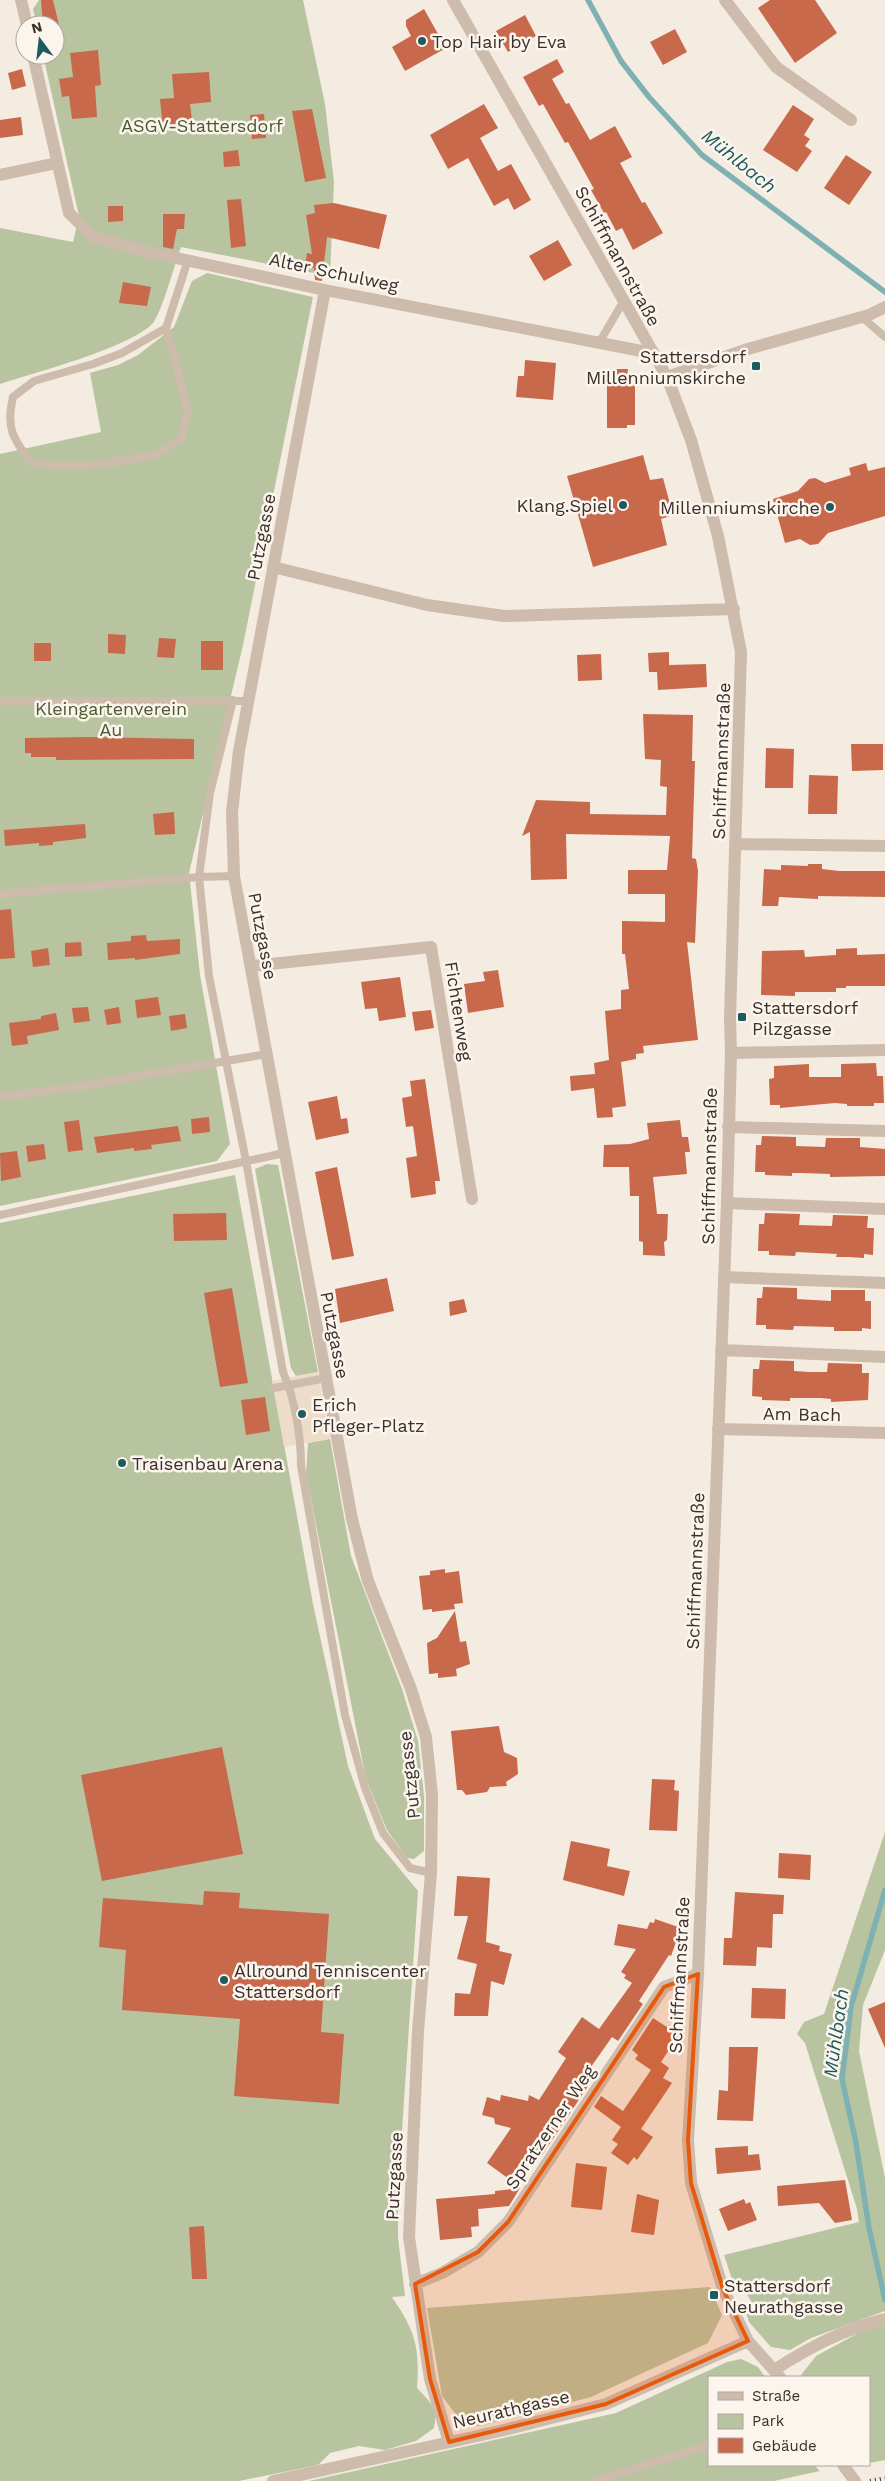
<svg xmlns="http://www.w3.org/2000/svg" width="885" height="2481" viewBox="0 0 885 2481" font-family="'Work Sans',sans-serif">
<style>
.green{fill:#b8c4a0}
.plaza{fill:#ecdcc8}
.lines{fill:none;stroke-linecap:round;stroke-linejoin:round}
.stream{stroke:#7fb0b2;stroke-width:5.5}
.building{fill:#c8694b}
.service{stroke:#cdbbac;stroke-width:8}
.minor{stroke:#cdbbac;stroke-width:12}
.rail{stroke:#3b302b;stroke-width:4;stroke-dasharray:1 4;stroke-linecap:butt}
.marked{fill:#e8590c;fill-opacity:0.2;stroke:#e8590c;stroke-width:4;stroke-linejoin:round}
.poi-dot{fill:#1f5a5e;stroke:#fbf5ee;stroke-width:2}
.labels{text-anchor:middle;dominant-baseline:central;stroke-width:5;stroke-linejoin:round;paint-order:stroke}
.poi-label{font-size:18px;fill:#3b302b;stroke:#fbf5ee;text-anchor:start}
.park-label{font-size:18px;fill:#4a5a2e;stroke:#fbf5ee}
.street-label{font-size:18px;fill:#3b302b;stroke:#fbf5ee}
.water-label{font-size:19px;font-style:italic;fill:#1f5a5e;stroke:#fbf5ee}
</style>
<rect width="100%" height="100%" fill="#f4ebe1"/>
<path class="green" d="M39 0H303L325 104 334 182 330 276 181 247C175 263 162 312 153 323 132 347 34 373 0 384V228L73 242 79 216 43 55H55V25H37L33 9Z
M207 273 313 297 243 645 189 873 200 975 230 1144 217 1161 0 1206V454L101 432 90 373 118 365 138 355 174 327 192 281Z
M267 1164 278 1165 318 1372 296 1376 291 1368 255 1169Z
M235 1175 313 1604 348 1766 375 1839 418 1891 398 2191V2238L405 2296 392 2297C415 2331 420 2346 417 2388 431 2403 438 2407 434 2428L416 2441 385 2450 359 2446 330 2453 318 2465 239 2481H0V1223Z
M330 1439 351 1556 402 1689 418 1741 424 1796V1851L414 1859 407 1858 387 1830 366 1779 306 1474 308 1443Z
M885 1832V1950L863 2005 859 2051 885 2178V2311L811 2338 790 2350 771 2347 749 2322 745 2309 752 2303 742 2286 733 2282 724 2255 859 2222 857 2209 805 2043 797 2034 804 2022 824 2014Z
M710 2287 722 2315 708 2343 591 2397 479 2426 460 2420 442 2396 427 2308Z
M885 2325V2460L869 2463V2377H802L801 2375 816 2356 862 2331Z
M741 2359 758 2367 765 2377H709V2465H814L820 2471 774 2481H309L616 2413 727 2362Z"/>
<path class="plaza" d="M318 1372 330 1439 284 1447 272 1381Z"/>
<g class="lines">
<path class="stream" d="M588 0 621 61 649 97 702 155 885 292
M885 1890 851 2007 842 2079 856 2143 869 2228 885 2300"/>
</g>
<path class="building" d="M41 0H53L59 25H43Z
M770 0H815L837 33 795 63 758 8Z
M424 9 446 48 405 71 392 47 411 36 406 26V20Z
M525 15 536 36 508 52 496 31Z
M675 29 687 52 663 65 650 42Z
M98 50 101 85 95 86 97 117 72 119 69 96 62 97 59 79 73 77 70 53Z
M557 59 564 72 552 79 566 104 569 103 590 140 615 126 632 157 620 163 642 203 645 202 663 233 633 250 622 228 616 231 606 212 604 213 591 190 594 189 568 142 565 143 543 104 539 106 523 77Z
M22 69 26 86 12 90 8 73Z
M209 72 211 102 190 104 192 120 188 121 190 127 163 130 160 99 174 98 172 74Z
M484 104 498 128 480 138 498 171 511 164 531 200 514 210 508 198 494 206 468 158 448 169 430 135Z
M793 105 814 119 804 135 810 139 805 146 812 151 797 172 763 150Z
M312 109 326 178 305 182 292 111Z
M264 114 266 138 252 139 250 115Z
M21 117 23 135 0 138V120Z
M238 150 240 166 224 167 223 152Z
M846 155 872 172 849 205 824 188Z
M241 199 246 246 231 248 227 200Z
M334 203 387 215 379 249 327 237 322 281 315 280 314 268 305 267 307 253 312 254 306 215 315 213 314 205Z
M108 206H123V221L108 222Z
M163 214H185L184 229H177L173 249 163 247Z
M558 240 572 265 544 281 529 256Z
M123 282 151 287 147 306 119 303Z
M525 360 556 363 553 400 516 397 518 376H524Z
M607 369H628L627 378 635 377V425H627V428H607Z
M643 455 650 480 663 478 673 515 661 519 667 545 593 567 567 476Z
M866 463 868 471 885 467V516L828 533 818 544 810 545 800 539 785 543 773 499 798 491 809 479 815 478 825 483 851 475 849 468Z
M108 634 126 635 125 654 108 653Z
M159 638 176 639 174 658 157 657Z
M201 641H223V670H201Z
M34 643H51V661H34Z
M669 652V665L706 664 707 687 658 690 657 672H649L648 653Z
M601 654 602 680 578 681 577 655Z
M643 714 693 715 692 761H695L692 858 696 859 698 871 695 943 687 942 698 1040 643 1046 644 1053 636 1054V1059L621 1062 626 1106 612 1108 613 1117 597 1118 594 1088 571 1091 570 1076 595 1074 594 1063 609 1060 605 1011 621 1009V990L629 989 625 954H622V921L665 922V894H628V870H667L670 836 566 834 567 879 531 880 530 832 522 836 536 800 590 802V814L666 815 667 787 660 786 661 760 645 759Z
M88 737 194 739V759L56 760V757H31V753H25V738Z
M851 744H883V770L852 771Z
M766 748 794 749 793 788H765Z
M809 775 838 776 837 814H808Z
M174 812 175 834 155 835 153 814Z
M85 824 86 838 53 842V845L39 846V843L5 846 4 830Z
M808 864H822V869L839 871H885V897L818 896V899L779 897 778 906H762L764 869 781 870V865L808 866Z
M11 909 15 958 0 959V910Z
M146 935 147 941 180 939V954L135 960V958L108 960 107 943 131 941V936Z
M81 942 82 956 65 957V943Z
M48 948 50 965 33 967 31 951Z
M857 948V955L885 954V986H846V988H836V992H795V996L761 995 762 951 804 950 805 957 836 955V949Z
M498 970 504 1007 468 1013 464 984 485 981 483 972Z
M400 977 406 1017 379 1021 377 1008 365 1009 361 982Z
M158 997 161 1015 137 1018 135 1000Z
M88 1007 90 1021 74 1023 72 1008Z
M119 1007 121 1023 107 1025 104 1010Z
M431 1010 434 1028 415 1031 412 1012Z
M56 1013 59 1030 27 1036 28 1044 12 1046 9 1023 41 1019V1016Z
M185 1014 187 1028 171 1031 169 1016Z
M876 1063 877 1076H883L884 1103H874V1106H847V1104L835 1103 780 1108V1105H770L769 1079 774 1078V1066L809 1064V1077H841V1064Z
M425 1079 440 1181H435L436 1194 411 1198 406 1158 417 1156 413 1126 406 1127 402 1098 412 1096 410 1081Z
M337 1096 341 1119 347 1118 349 1133 316 1140 308 1102Z
M209 1117 210 1132 192 1134 191 1119Z
M79 1120 83 1150 68 1152 64 1122Z
M680 1120 682 1137H688L690 1152H685L687 1174 653 1177 657 1214H668L667 1240 664 1242 665 1256 643 1255V1242L639 1241V1196H630L629 1167H603L604 1145 630 1144 649 1139 647 1123Z
M178 1126 181 1141 151 1145 152 1149 134 1151V1148L97 1153 94 1137Z
M762 1136 796 1137V1146L825 1147 826 1138H860V1147L885 1149V1176L830 1177V1174L802 1173H792V1176L765 1175V1172H755L756 1145H761Z
M44 1144 46 1159 28 1162 26 1146Z
M17 1151 21 1177 1 1181 0 1153Z
M337 1167 354 1256 332 1260 315 1172Z
M226 1213 227 1240 174 1241 173 1214Z
M765 1213 800 1214 799 1225 832 1226 833 1215 868 1216 867 1228H874L873 1255 864 1254V1258L849 1257H836L837 1254 796 1252 795 1256 769 1255V1251H758L759 1224H764Z
M387 1278 394 1311 340 1323 335 1289Z
M763 1287 797 1288V1299L831 1301V1290H865V1301H871V1329L862 1328V1331H834V1327L794 1326 793 1330 766 1329V1325H756L757 1298H762Z
M232 1288 248 1383 220 1387 204 1293Z
M464 1299 467 1312 450 1316 449 1302Z
M760 1360 794 1361V1371L809 1372H827L828 1363 862 1364V1373H869L868 1400 831 1402V1399L821 1398H790V1401L762 1400V1397L752 1396 753 1369H759Z
M265 1397 270 1431 246 1435 241 1400Z
M445 1569V1573L459 1571 463 1603 454 1604 455 1609 432 1612V1609L423 1610 419 1576 430 1575V1571Z
M455 1611 460 1642 466 1641 470 1664 456 1669 457 1676 438 1678V1673L429 1674 427 1643 437 1638Z
M499 1726 504 1752 517 1758 518 1774 506 1782 507 1786 490 1787 487 1792 466 1795 462 1790H457L451 1731Z
M222 1747 243 1854 102 1881 81 1775Z
M652 1779 675 1780 674 1790 679 1791 677 1831 649 1830Z
M571 1841 610 1849 607 1866 630 1871 624 1896 563 1880Z
M779 1853 811 1855 810 1880 778 1878Z
M457 1876 490 1878 486 1942 500 1946 499 1951 512 1954 504 1985 491 1981 488 2016H454L455 1993 470 1994 477 1964 457 1959 468 1916H454Z
M204 1891 240 1893 239 1908 329 1914 321 2032 344 2034 339 2104 234 2096 240 2019 122 2010 126 1950 99 1947 103 1898 203 1905Z
M735 1892 784 1895 783 1914H773L772 1948 757 1947 756 1966 723 1965 724 1938H732Z
M655 1919 681 1928 671 1956 669 1955 639 2001 643 2004 618 2041 612 2037 581 2081 588 2086 541 2157 530 2149 509 2179 487 2163 511 2128 495 2124 494 2118 482 2115 487 2097 500 2101 501 2095 528 2101 529 2095 539 2100 566 2058 558 2052 582 2017 599 2029 632 1983 624 1978 626 1975 621 1972 636 1949 614 1945 618 1924 647 1929 650 1922 654 1923Z
M752 1988 786 1989 785 2019 751 2018Z
M885 2002V2048L868 2009Z
M653 2018 679 2035 661 2062 669 2068 663 2078 672 2083 641 2129 653 2137 637 2160 634 2157 628 2165 611 2153 618 2144 612 2140 621 2127 594 2107 601 2096 623 2111 651 2070 635 2059 638 2055 632 2050Z
M729 2047H758L753 2121 717 2120 719 2090 728 2091Z
M748 2146V2155L759 2154 761 2170 717 2174 715 2148Z
M576 2163 607 2167 602 2210 571 2207Z
M845 2180 852 2220 835 2223 819 2203 778 2206 777 2186Z
M520 2188 509 2206 478 2209 479 2226 471 2227 472 2237 440 2240 436 2199 495 2194V2191Z
M637 2194 659 2200 654 2235 631 2232Z
M744 2199 746 2204 750 2202 757 2220 728 2231 719 2209Z
M204 2226 207 2279H192L189 2227Z"/>
<g class="lines">
<path class="service" d="M862 317 885 337
M166 328 122 353 93 364 34 381 13 397C6 427 12 438 31 462L55 466H87L156 455 181 439 188 411 166 328 188 260
M599 343 623 302
M233 700 210 793 199 877 209 976 246 1161 283 1372C295 1400 301 1435 301 1466L345 1715 365 1788 383 1833 410 1868 431 1873
M0 701H248
M0 894 199 877 234 876
M0 1097 87 1085 267 1054
M0 1215 284 1153
M274 1388 326 1378
M596 2481 709 2445"/>
<path class="minor" d="M21 0 27 25
M453 0 667 377 691 440 718 536 741 652 730 1018 731 1053 727 1203 698 1974 688 2140 691 2183 723 2289 748 2341 780 2377
M725 0 776 67 851 120
M33 55 69 213 94 237 148 252 325 290 652 353
M0 175 57 163
M325 290 239 751 232 812 234 876 352 1519 368 1581 411 1689 426 1737 432 1795 431 1873 418 2031 409 2237 430 2379 449 2442
M667 377 748 349 869 315 885 307
M273 567 427 605 504 616 734 609
M736 844 885 846
M252 966 431 947 472 1199
M731 1053 885 1050
M728 1127 885 1131
M727 1203 885 1209
M724 1277 885 1283
M721 1350 885 1357
M718 1429 885 1433
M415 2284 442 2273 478 2252 508 2222 664 1987 698 1974
M774 2370C810 2347 844 2329 885 2319
M843 2465 855 2481
M273 2481 500 2431 606 2404 748 2341"/>
<path class="rail" d="M870 2481 885 2478"/>
</g>
<path class="marked" d="M698 1974 688 2140 691 2183 723 2289 748 2341 606 2404 449 2442 430 2379 415 2284 478 2252 508 2222 664 1987Z"/>
<g class="poi-dot">
<circle cx="422" cy="41" r="5"/>
<rect x="751" y="361" width="10" height="10" rx="2.5"/>
<circle cx="623" cy="505" r="5"/>
<circle cx="830" cy="507" r="5"/>
<rect x="737" y="1012" width="10" height="10" rx="2.5"/>
<circle cx="302" cy="1414" r="5"/>
<circle cx="122" cy="1463" r="5"/>
<circle cx="224" cy="1980" r="5"/>
<rect x="709" y="2290" width="10" height="10" rx="2.5"/>
</g>
<g class="labels">
<g class="poi-label">
<text x="432" y="41">Top Hair by Eva</text>
<text x="746" y="356" text-anchor="end">Stattersdorf<tspan x="746" dy="21">Millenniumskirche</tspan></text>
<text x="613" y="505" text-anchor="end">Klang.Spiel</text>
<text x="820" y="507" text-anchor="end">Millenniumskirche</text>
<text x="752" y="1007">Stattersdorf<tspan x="752" dy="21">Pilzgasse</tspan></text>
<text x="312" y="1404">Erich<tspan x="312" dy="21">Pfleger-Platz</tspan></text>
<text x="132" y="1463">Traisenbau Arena</text>
<text x="234" y="1970">Allround Tenniscenter<tspan x="234" dy="21">Stattersdorf</tspan></text>
<text x="724" y="2285">Stattersdorf<tspan x="724" dy="21">Neurathgasse</tspan></text>
</g>
<g class="park-label">
<text x="202" y="125">ASGV-Stattersdorf</text>
<text x="111" y="708">Kleingartenverein<tspan x="111" dy="21">Au</tspan></text>
</g>
<g class="street-label">
<text transform="translate(618 256) rotate(61)">Schiffmannstraße</text>
<text transform="translate(334 272) rotate(12)">Alter Schulweg</text>
<text transform="translate(261 537) rotate(-79)">Putzgasse</text>
<text transform="translate(721 761) rotate(-88)">Schiffmannstraße</text>
<text transform="translate(263 936) rotate(79)">Putzgasse</text>
<text transform="translate(459 1011) rotate(81)">Fichtenweg</text>
<text transform="translate(709 1166) rotate(-89)">Schiffmannstraße</text>
<text transform="translate(335 1335) rotate(79)">Putzgasse</text>
<text transform="translate(802 1414) rotate(1)">Am Bach</text>
<text transform="translate(695 1571) rotate(-88)">Schiffmannstraße</text>
<text transform="translate(409 1775) rotate(-96)">Putzgasse</text>
<text transform="translate(679 1975) rotate(-87)">Schiffmannstraße</text>
<text transform="translate(550 2127) rotate(-56)">Spratzerner Weg</text>
<text transform="translate(394 2176) rotate(-87)">Putzgasse</text>
<text transform="translate(511 2409) rotate(-13)">Neurathgasse</text>
</g>
<g class="water-label">
<text transform="translate(739 161) rotate(39)">Mühlbach</text>
<text transform="translate(836 2033) rotate(-82)">Mühlbach</text>
</g>
</g>
<rect x="708" y="2376" width="162" height="90" fill="#fbf5ee" stroke="#aea6a0"/>
<rect x="718" y="2392" width="25" height="8" fill="#cdbbac" stroke="#aea6a0"/>
<text x="752" y="2401" font-size="15" fill="#3b302b">Straße</text>
<rect x="718" y="2414" width="25" height="15" fill="#b8c4a0" stroke="#aea6a0"/>
<text x="752" y="2426" font-size="15" fill="#3b302b">Park</text>
<rect x="718" y="2438" width="25" height="15" fill="#c8694b" stroke="#aea6a0"/>
<text x="752" y="2451" font-size="15" fill="#3b302b">Gebäude</text>
<g transform="translate(40 40) rotate(345)"><circle r="24" fill="#fbf5ee" stroke="#aea6a0"/>
<path d="M0-4L9 19L0 12L-9 19Z" fill="#1f5a5e"/>
<text y="-8" font-size="14" font-weight="bold" text-anchor="middle" fill="#3b302b">N</text>
</g>
</svg>
